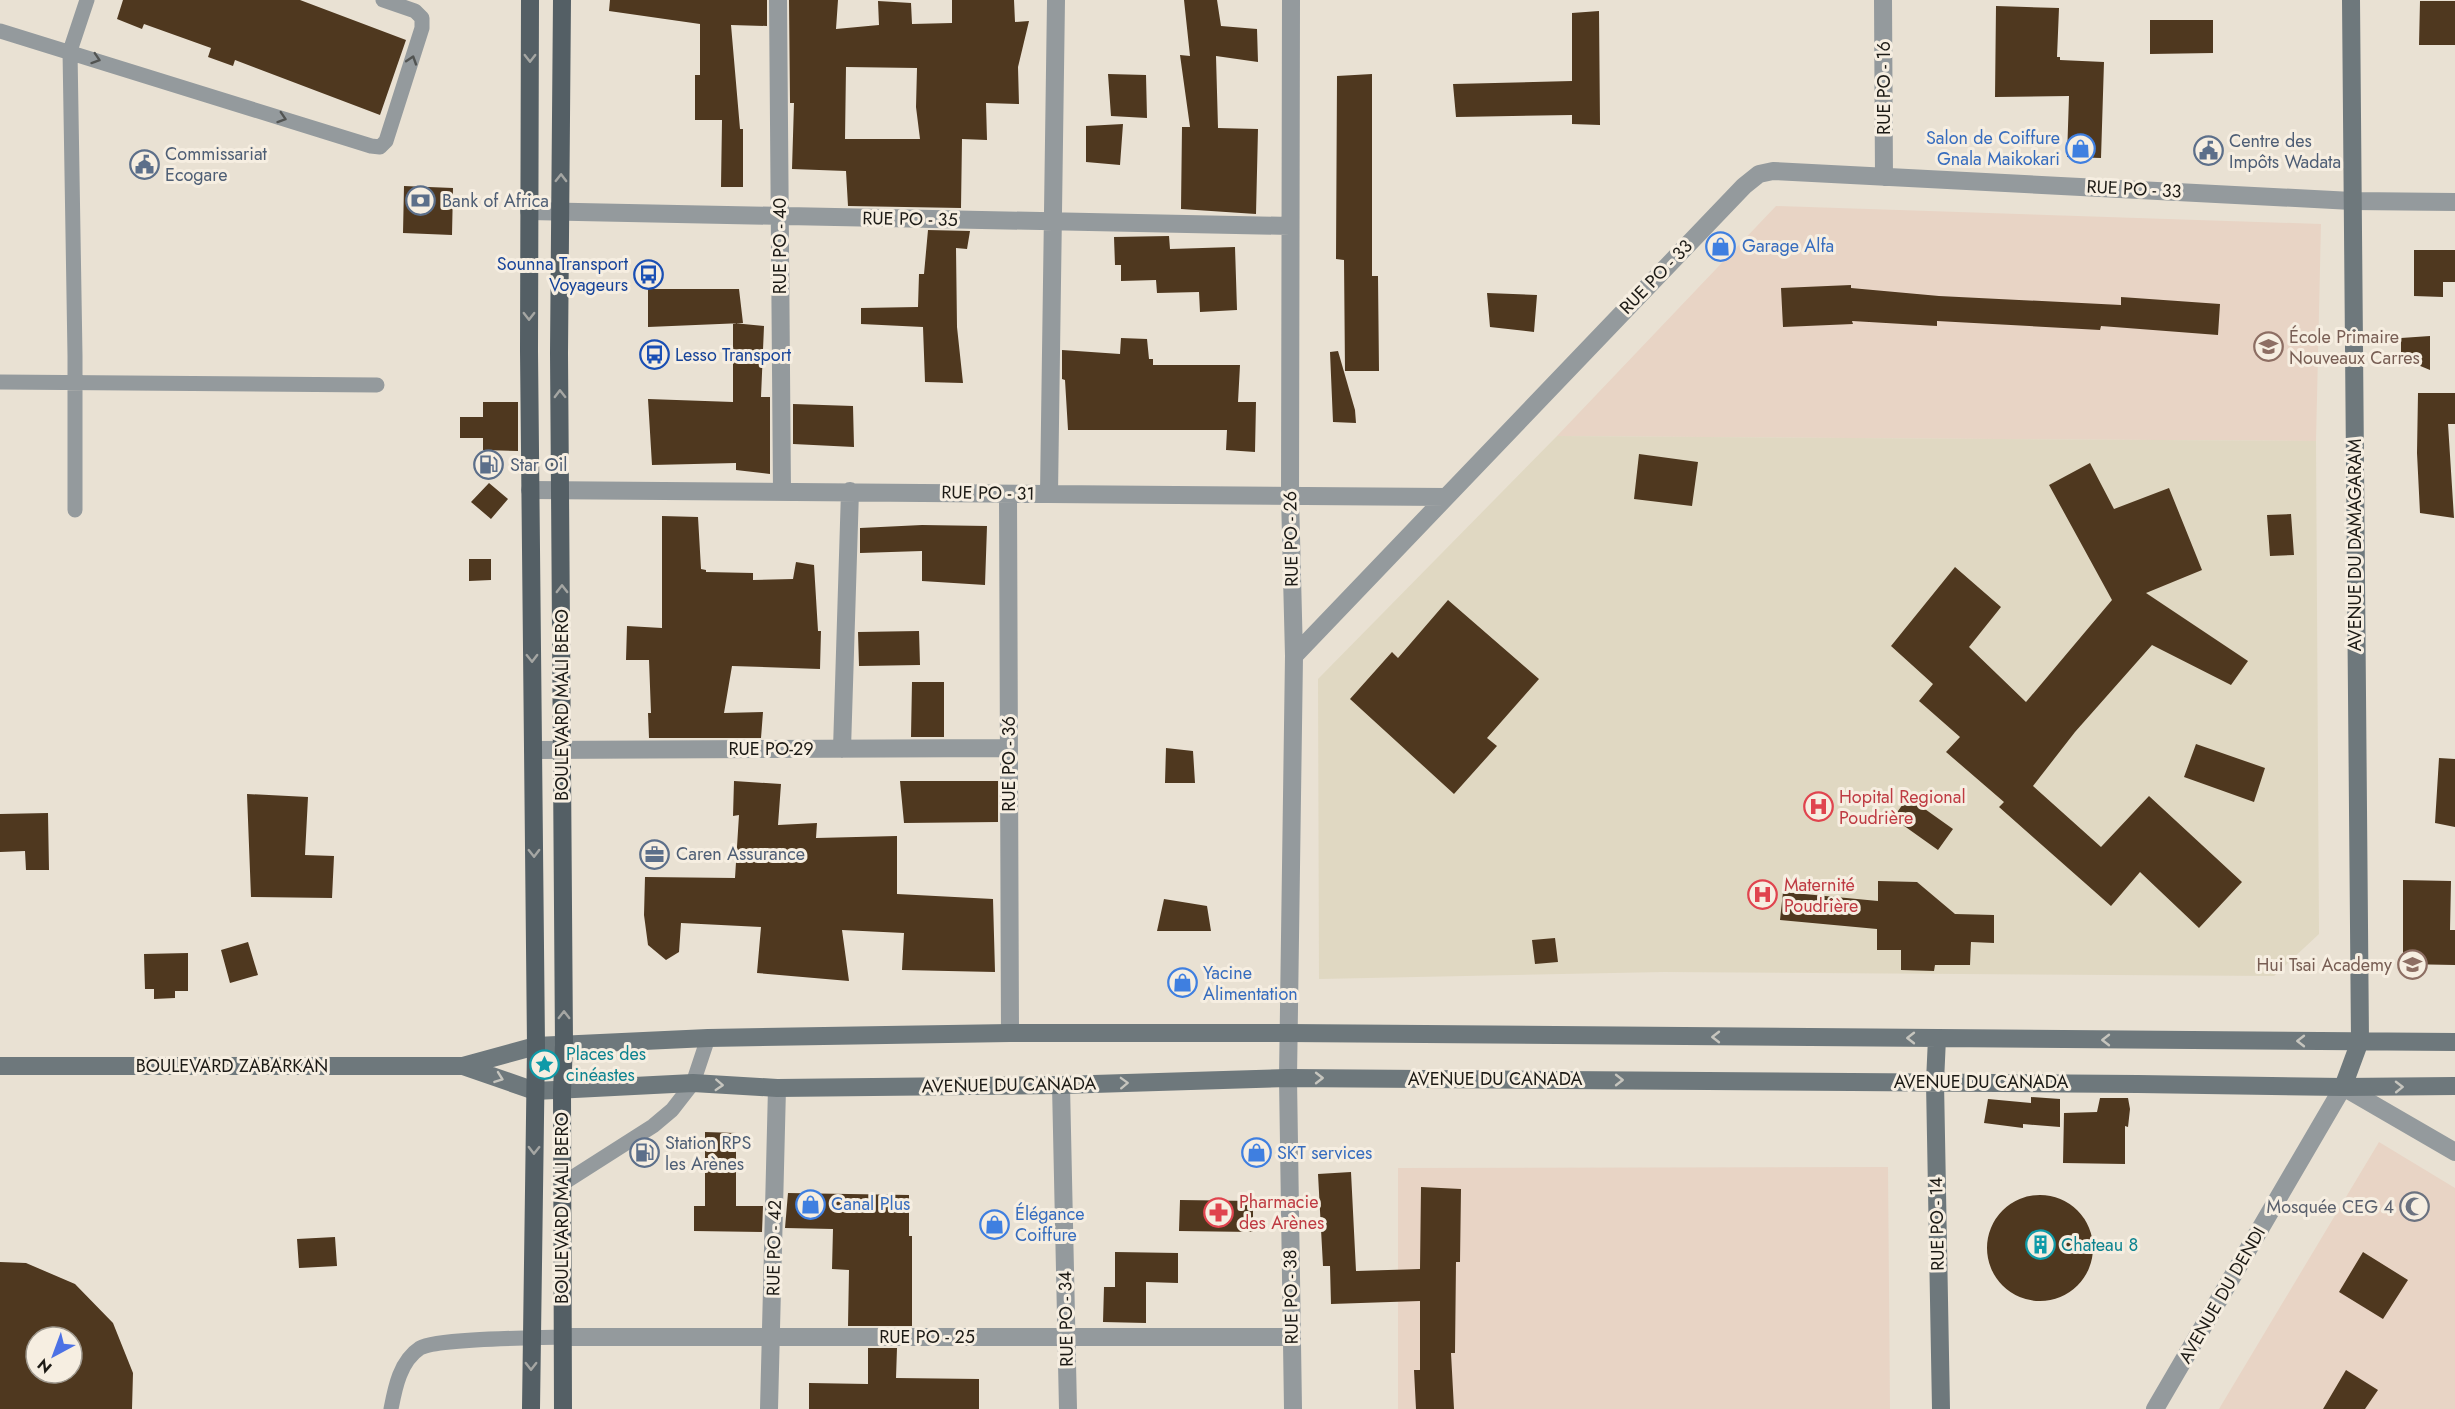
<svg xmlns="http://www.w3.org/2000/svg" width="2455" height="1409" viewBox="0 0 2455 1409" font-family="Jost,sans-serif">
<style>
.education{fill:#e8d4c5}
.medical{fill:#e0d8c2}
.building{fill:#4f381f;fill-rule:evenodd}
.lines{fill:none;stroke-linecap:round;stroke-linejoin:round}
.lane{stroke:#949a9d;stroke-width:15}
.street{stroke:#949a9d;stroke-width:18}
.secondary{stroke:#6e787c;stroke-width:18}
.primary{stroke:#545f65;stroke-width:18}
.oneway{stroke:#a5a6a3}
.oneway2{stroke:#525452}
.oneway3{stroke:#c6c5be}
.labels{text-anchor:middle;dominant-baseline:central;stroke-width:6;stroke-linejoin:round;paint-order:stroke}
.street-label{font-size:18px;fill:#1c1a15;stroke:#f6eee1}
.shop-label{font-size:18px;fill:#366cbe;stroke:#f6eee1;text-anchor:start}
.service-label{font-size:18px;fill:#4e5e75;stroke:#f6eee1;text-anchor:start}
.transit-label{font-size:18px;fill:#164399;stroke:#f6eee1;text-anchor:end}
.education-label{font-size:18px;fill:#785e54;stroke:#f6eee1;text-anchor:start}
.health-label{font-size:18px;fill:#be3a42;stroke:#f6eee1;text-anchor:start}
.culture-label{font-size:18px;fill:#0d838f;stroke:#f6eee1;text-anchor:start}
.worship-label{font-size:18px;fill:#5b616d;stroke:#f6eee1;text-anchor:end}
</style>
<rect width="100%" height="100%" fill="#e9e1d3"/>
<path class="education" d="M1776 206 2321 224 2316 441 1557 436Z
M2379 1142 2455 1188V1409H2219Z
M1888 1167 1890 1409H1398V1168Z"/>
<path class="medical" d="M1557 436 2316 441 2319 934 2274 976 1664 972 1319 979 1318 679Z"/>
<path class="building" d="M123 0H300L406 40 380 115 235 60 233 66 208 57 211 48 144 24 142 29 117 19Z
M610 0H767V26L731 25 740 129H743V187H721L722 120H695V75H700V24L609 11Z
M789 0H838L836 29 879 25 878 1 911 3 912 24 952 23V0H1014L1015 22 1029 21 1018 67 1019 104 986 103 987 140 962 139 961 208 848 206 846 171 792 169 794 103H790ZM846 67 917 68 916 107 920 139H845Z
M1184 0H1217L1221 26 1257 29 1258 62 1216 56 1218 128 1258 129 1256 214 1181 209 1182 127H1190L1180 55 1190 56Z
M2420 1H2455V45H2419Z
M1996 6 2059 8 2057 57H2060V60L2104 62 2101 158 2067 157 2069 96 1995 97Z
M1599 11 1600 125 1572 124V115L1456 117 1453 84 1572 81V13Z
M2150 20H2213V53L2150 54Z
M1108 74 1146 75 1147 118 1111 116Z
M1372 74V276H1378L1379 371H1345L1344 260 1336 259 1337 76Z
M1123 124 1120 165 1086 162V126Z
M404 186 453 188 452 235 403 233Z
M928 230 970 231 967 249 956 248 957 327 963 383 925 382 923 327 861 324V308L918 307 919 274H924Z
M1169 236 1170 249 1235 247 1237 310 1200 312 1199 292 1157 293 1156 280 1121 281V265H1115L1114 237Z
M2414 250H2455V282H2443V297L2414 296Z
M1851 285V288L1939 296 2121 305V297L2220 304 2218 335 2101 326 2100 330 1937 321V326L1852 321 1853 324 1783 327 1781 288Z
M648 289H739L743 323 648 327Z
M1487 293 1537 295 1534 332 1490 327Z
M733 323 764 326 761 397H770V474L736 470V463L652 465 648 399 733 402Z
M2430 336V370L2401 358V338Z
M1121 338 1147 339 1149 359H1153V365H1240L1238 402H1256L1255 452 1226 450 1227 430H1068L1065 380 1062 379V350L1120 354Z
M1338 351 1355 410 1356 423 1333 422 1330 352Z
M2418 393H2455V424H2448L2454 518 2420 513 2417 453Z
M483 402H518V451L483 450V438H460V417H483Z
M793 404 853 406 854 447 793 444Z
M1639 454 1698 462 1692 506 1634 499Z
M2090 463 2114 509 2169 488 2202 570 2146 593 2248 661 2231 685 2152 645 2075 732 2033 786 2101 847 2149 796 2242 882 2199 928 2140 872 2111 906 1999 807 2004 802 1946 752 1960 737 1919 701 1933 684 1891 646 1955 567 2001 607 1969 647 2026 702 2112 600 2049 485Z
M489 483 508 499 491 519 471 502Z
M2291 514 2294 555 2270 556 2267 515Z
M662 516 698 517 701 569 706 570V572L753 573V580L793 579 796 562 814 565 818 631H821L820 669 732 666 724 713 763 712 761 738H649L648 713H651L649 660H626L627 626 662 628Z
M922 525 987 526 985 585 922 581V551L860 553V528Z
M469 559H491V580L469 581Z
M1448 600 1539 679 1487 738 1497 746 1454 794 1350 699 1392 652 1398 658Z
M919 631 920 665 859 666 858 632Z
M912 682H944V737H911Z
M2196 744 2265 768 2254 802 2184 777Z
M1166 748 1193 751 1195 783H1165Z
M2439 758 2455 759V827L2435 823Z
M734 781 781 784 778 825 817 823 816 838 897 836V894L993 899 995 972 902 970 904 933 842 930 849 981 757 973 761 927 681 923 679 952 666 960 648 945 644 915 645 877 735 878 739 815 733 816Z
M900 781H998V822L904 823Z
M247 794 308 797 305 855 334 856 332 898 251 897Z
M1908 797 1953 829 1938 850 1893 818Z
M48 813 49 870H26L25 851 0 852V814Z
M2403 880 2451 881 2450 930H2455V965L2403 964Z
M1878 881 1917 882 1955 914 1994 915V943L1971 942 1970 965H1935L1934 971 1901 970V950H1877V929L1780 920 1783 892 1878 901Z
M1164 899 1207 906 1211 931H1157Z
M1555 938 1558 962 1535 964 1532 940Z
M248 942 258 975 230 983 221 950Z
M188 953V991H175V998L154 999V989H145L144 954Z
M2031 1097 2060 1099V1127L2023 1124V1128L1984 1123 1988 1099 2031 1103Z
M2100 1098H2128L2130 1109 2128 1127 2125 1126V1164L2063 1163 2064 1113 2097 1112Z
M705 1132 736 1133V1206H763L762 1232 694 1231V1206H705Z
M1351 1172 1356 1271 1420 1269 1421 1187 1461 1189 1460 1262H1456L1455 1353H1451L1454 1409H1416L1414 1370H1420V1301L1331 1304 1330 1266H1323L1318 1174Z
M788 1193 909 1195V1236H912V1326H848L849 1270 832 1269 833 1229 785 1228Z
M1987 1248a53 53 0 1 1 106 0a53 53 0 1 1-106 0Z
M1180 1200 1253 1201V1232L1179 1231Z
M335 1237 337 1266 299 1268 297 1239Z
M1115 1252 1178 1253V1283L1146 1282V1323L1103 1322 1104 1287H1115Z
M2363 1252 2408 1280 2383 1319 2339 1292Z
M0 1262 26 1263 75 1284 113 1323 133 1373 132 1409H0ZM36 1337H72V1373H36Z
M868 1348H897L896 1378 979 1379V1409H809V1383L868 1384Z
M2346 1370 2378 1390 2365 1409H2323Z"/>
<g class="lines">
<path class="lane" d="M0 31 371 146 380 147 386 141 422 28V18L415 11 383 0
M0 382 377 385
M75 510V356L70 51 87 0
M562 1184 653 1126 672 1110 693 1083 708 1038
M391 1409C395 1388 400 1361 420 1348 438 1338 536 1338 562 1337"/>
<path class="street" d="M778 0 782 492
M1291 0 1290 496 1294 656 1288 1078 1293 1409
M1883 0 1884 177
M529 211 1290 226
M530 490 1446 497
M1008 494 1010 1033
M1049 494 1056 0
M1294 656 1744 186 1759 174 1773 171 2352 201 2455 202
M842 749 850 491
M533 750 1009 748
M1061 1085 1068 1409
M562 1337H1292
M769 1409 777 1088
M2155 1409 2343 1087 2455 1152"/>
<path class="secondary" d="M1937 1038 1935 1082 1941 1409
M0 1066H463L536 1046 708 1038 1010 1033H1288L2455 1042
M463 1066 535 1091 693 1083 777 1088 1061 1085 1288 1078 2138 1084 2343 1087 2455 1086
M2343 1087 2360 1041 2351 0"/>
<path class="primary" d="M530 0 529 351 536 1046 531 1409
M562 0 559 353 564 1045 562 1091 563 1409"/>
</g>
<defs><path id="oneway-chevron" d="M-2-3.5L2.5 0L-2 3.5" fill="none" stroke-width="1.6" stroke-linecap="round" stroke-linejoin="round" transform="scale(1.5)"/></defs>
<g class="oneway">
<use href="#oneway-chevron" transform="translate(530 58) rotate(90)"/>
<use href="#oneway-chevron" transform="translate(561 178) rotate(-89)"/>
<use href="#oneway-chevron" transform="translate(529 316) rotate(90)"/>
<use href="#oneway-chevron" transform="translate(560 394) rotate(-91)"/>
<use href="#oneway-chevron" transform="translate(562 589) rotate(-90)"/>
<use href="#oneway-chevron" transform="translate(532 658) rotate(89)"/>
<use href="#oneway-chevron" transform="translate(534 853) rotate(89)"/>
<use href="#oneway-chevron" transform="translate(564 1015) rotate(-90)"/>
<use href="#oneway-chevron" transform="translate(534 1150) rotate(91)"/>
<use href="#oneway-chevron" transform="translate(531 1366) rotate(90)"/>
</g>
<g class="oneway2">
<use href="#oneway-chevron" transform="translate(96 59) rotate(18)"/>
<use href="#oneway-chevron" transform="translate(412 60) rotate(-72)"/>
<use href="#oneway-chevron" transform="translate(282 118) rotate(18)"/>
</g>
<g class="oneway3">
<use href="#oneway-chevron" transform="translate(1716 1037) rotate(-180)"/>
<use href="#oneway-chevron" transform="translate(1911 1038) rotate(-180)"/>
<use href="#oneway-chevron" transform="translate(2106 1040) rotate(-180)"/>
<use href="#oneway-chevron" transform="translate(2301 1041) rotate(-180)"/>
<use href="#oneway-chevron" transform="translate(499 1078) rotate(20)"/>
<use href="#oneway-chevron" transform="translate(1319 1078)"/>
<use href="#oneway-chevron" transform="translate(1619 1080)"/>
<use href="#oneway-chevron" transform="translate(1124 1083) rotate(-2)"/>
<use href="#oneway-chevron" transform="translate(719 1085) rotate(3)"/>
<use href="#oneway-chevron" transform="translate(2399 1087) rotate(-1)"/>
</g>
<defs>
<symbol id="shop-ring" viewBox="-11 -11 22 22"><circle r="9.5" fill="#f6eee1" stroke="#3f7fe0" stroke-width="1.5"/><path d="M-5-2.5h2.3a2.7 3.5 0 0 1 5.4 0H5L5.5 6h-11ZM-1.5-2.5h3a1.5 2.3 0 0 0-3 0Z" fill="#3f7fe0"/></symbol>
<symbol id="civic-ring" viewBox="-11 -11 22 22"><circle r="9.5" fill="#f6eee1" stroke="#5c6f8a" stroke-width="1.5"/><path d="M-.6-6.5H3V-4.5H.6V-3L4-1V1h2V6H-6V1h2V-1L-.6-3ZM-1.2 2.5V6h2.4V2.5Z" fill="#5c6f8a"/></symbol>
<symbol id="bank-ring" viewBox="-11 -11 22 22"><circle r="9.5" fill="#f6eee1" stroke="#5c6f8a" stroke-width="1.5"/><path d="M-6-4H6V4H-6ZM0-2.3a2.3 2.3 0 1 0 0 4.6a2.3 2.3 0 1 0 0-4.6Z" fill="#5c6f8a"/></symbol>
<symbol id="bus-ring" viewBox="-11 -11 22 22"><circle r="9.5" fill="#f6eee1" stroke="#1a4fb4" stroke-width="1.5"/><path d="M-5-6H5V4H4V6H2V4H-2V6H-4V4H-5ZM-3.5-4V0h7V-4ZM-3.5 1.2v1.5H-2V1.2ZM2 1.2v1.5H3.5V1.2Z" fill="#1a4fb4"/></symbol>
<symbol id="school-ring" viewBox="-11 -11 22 22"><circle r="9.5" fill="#f6eee1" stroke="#8d6e63" stroke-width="1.5"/><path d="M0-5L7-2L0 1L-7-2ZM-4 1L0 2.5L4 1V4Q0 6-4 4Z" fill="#8d6e63"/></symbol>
<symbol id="fuel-ring" viewBox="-11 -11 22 22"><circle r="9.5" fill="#f6eee1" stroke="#5c6f8a" stroke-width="1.5"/><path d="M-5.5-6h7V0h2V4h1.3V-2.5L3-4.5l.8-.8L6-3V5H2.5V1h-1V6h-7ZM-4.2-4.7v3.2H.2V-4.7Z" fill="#5c6f8a"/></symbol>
<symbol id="hospital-ring" viewBox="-11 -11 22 22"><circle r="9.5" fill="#f6eee1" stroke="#e0444e" stroke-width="1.5"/><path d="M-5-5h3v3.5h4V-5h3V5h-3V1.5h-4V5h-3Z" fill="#e0444e"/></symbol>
<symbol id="office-ring" viewBox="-11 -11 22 22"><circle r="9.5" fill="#f6eee1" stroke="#5c6f8a" stroke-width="1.5"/><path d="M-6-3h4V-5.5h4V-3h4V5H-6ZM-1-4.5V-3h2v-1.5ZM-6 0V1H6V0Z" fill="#5c6f8a"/></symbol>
<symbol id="university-ring" viewBox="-11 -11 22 22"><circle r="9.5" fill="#f6eee1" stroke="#8d6e63" stroke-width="1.5"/><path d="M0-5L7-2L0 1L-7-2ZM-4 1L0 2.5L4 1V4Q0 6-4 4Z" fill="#8d6e63"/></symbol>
<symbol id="sight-ring" viewBox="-11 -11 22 22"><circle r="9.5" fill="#f6eee1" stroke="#0f9aa8" stroke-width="1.5"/><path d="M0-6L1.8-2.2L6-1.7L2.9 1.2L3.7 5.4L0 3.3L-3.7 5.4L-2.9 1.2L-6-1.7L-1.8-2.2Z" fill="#0f9aa8"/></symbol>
<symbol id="mosque-ring" viewBox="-11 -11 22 22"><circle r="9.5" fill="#f6eee1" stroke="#6b7280" stroke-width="1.5"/><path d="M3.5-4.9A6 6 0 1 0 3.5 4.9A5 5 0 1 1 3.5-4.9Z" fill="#6b7280"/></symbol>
<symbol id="pharmacy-ring" viewBox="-11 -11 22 22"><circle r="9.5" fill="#f6eee1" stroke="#e0444e" stroke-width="1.5"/><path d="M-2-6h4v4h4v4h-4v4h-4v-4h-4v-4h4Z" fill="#e0444e"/></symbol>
<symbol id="building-ring" viewBox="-11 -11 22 22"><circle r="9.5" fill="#f6eee1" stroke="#0f9aa8" stroke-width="1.5"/><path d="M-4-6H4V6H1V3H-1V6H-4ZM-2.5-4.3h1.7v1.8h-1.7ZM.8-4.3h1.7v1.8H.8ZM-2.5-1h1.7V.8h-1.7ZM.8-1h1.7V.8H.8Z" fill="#0f9aa8"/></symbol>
</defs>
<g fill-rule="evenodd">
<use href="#shop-ring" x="2064" y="132" width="33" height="33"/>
<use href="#civic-ring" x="2192" y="134" width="33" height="33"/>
<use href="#civic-ring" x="128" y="148" width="33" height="33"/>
<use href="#bank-ring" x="404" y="184" width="33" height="33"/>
<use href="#shop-ring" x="1704" y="230" width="33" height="33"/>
<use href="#bus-ring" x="632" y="258" width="33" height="33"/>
<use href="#school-ring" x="2252" y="330" width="33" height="33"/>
<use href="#bus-ring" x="638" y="338" width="33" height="33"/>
<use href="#fuel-ring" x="472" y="448" width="33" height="33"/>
<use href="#hospital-ring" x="1802" y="790" width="33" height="33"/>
<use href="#office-ring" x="638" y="838" width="33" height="33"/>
<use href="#hospital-ring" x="1746" y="878" width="33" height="33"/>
<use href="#university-ring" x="2396" y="948" width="33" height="33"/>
<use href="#shop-ring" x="1166" y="966" width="33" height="33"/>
<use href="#sight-ring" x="528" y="1048" width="33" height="33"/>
<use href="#fuel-ring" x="628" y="1136" width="33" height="33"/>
<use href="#shop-ring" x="1240" y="1136" width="33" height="33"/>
<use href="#shop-ring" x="794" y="1188" width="33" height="33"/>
<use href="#mosque-ring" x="2398" y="1190" width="33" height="33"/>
<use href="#pharmacy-ring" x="1202" y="1196" width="33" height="33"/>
<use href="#shop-ring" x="978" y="1208" width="33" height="33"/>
<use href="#building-ring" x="2024" y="1228" width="33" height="33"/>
</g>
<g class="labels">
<g class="street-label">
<text transform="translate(1884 88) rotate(-90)">RUE PO - 16</text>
<text transform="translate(2134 189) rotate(3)">RUE PO - 33</text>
<text transform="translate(910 219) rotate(1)">RUE PO - 35</text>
<text transform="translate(780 246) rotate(-90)">RUE PO - 40</text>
<text transform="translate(1656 277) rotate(-46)">RUE PO - 33</text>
<text transform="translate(988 493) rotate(1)">RUE PO - 31</text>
<text transform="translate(1291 539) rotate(-91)">RUE PO - 26</text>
<text transform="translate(2355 545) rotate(-90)">AVENUE DU DAMAGARAM</text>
<text transform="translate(562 705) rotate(-90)">BOULEVARD MALI BERO</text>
<text x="771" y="749">RUE PO-29</text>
<text transform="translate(1009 764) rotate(-90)">RUE PO - 36</text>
<text x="232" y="1066">BOULEVARD ZABARKAN</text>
<text x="1495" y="1079">AVENUE DU CANADA</text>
<text x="1981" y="1082">AVENUE DU CANADA</text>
<text transform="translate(1009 1085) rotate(-1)">AVENUE DU CANADA</text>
<text transform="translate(562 1208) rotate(-90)">BOULEVARD MALI BERO</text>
<text transform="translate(1937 1224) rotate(-91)">RUE PO - 14</text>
<text transform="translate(774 1248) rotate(-89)">RUE PO - 42</text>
<text transform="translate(2222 1295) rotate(-60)">AVENUE DU DENDI</text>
<text transform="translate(1291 1297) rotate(-91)">RUE PO - 38</text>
<text transform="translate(1066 1319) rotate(-91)">RUE PO - 34</text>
<text x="927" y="1337">RUE PO - 25</text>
</g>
<g class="shop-label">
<text x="2060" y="138" text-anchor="end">Salon de Coiffure<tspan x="2060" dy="21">Gnala Maikokari</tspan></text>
<text x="1742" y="246">Garage Alfa</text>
<text x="1203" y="973">Yacine<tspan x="1203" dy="21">Alimentation</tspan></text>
<text x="1277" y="1153">SKT services</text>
<text x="831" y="1204">Canal Plus</text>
<text x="1015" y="1214">Élégance<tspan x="1015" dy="21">Coiffure</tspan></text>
</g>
<g class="service-label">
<text x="2229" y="141">Centre des<tspan x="2229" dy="21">Impôts Wadata</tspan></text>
<text x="165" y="154">Commissariat<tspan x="165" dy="21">Ecogare</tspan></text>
<text x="442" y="201">Bank of Africa</text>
<text x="510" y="465">Star Oil</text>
<text x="676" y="854">Caren Assurance</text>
<text x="665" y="1143">Station RPS<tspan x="665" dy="21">les Arènes</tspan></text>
</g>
<g class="transit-label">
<text x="628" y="264">Sounna Transport<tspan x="628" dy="21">Voyageurs</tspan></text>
<text x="675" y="355" text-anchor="start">Lesso Transport</text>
</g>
<g class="education-label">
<text x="2289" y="337">École Primaire<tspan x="2289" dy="21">Nouveaux Carres</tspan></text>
<text x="2392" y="965" text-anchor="end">Hui Tsai Academy</text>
</g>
<g class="health-label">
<text x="1839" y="797">Hopital Regional<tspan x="1839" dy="21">Poudrière</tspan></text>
<text x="1784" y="885">Maternité<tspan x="1784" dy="21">Poudrière</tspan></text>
<text x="1239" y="1202">Pharmacie<tspan x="1239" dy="21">des Arènes</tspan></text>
</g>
<g class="culture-label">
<text x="566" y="1054">Places des<tspan x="566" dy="21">cinéastes</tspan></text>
<text x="2061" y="1245">Chateau 8</text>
</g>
<g class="worship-label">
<text x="2394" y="1207">Mosquée CEG 4</text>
</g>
</g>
<g transform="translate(54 1355) rotate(221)"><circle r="28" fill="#f6eee1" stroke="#9f998f" stroke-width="1.5"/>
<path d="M0-4.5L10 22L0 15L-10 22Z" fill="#4c71e5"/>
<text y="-9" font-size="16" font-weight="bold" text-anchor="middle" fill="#1c1a15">N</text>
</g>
</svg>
